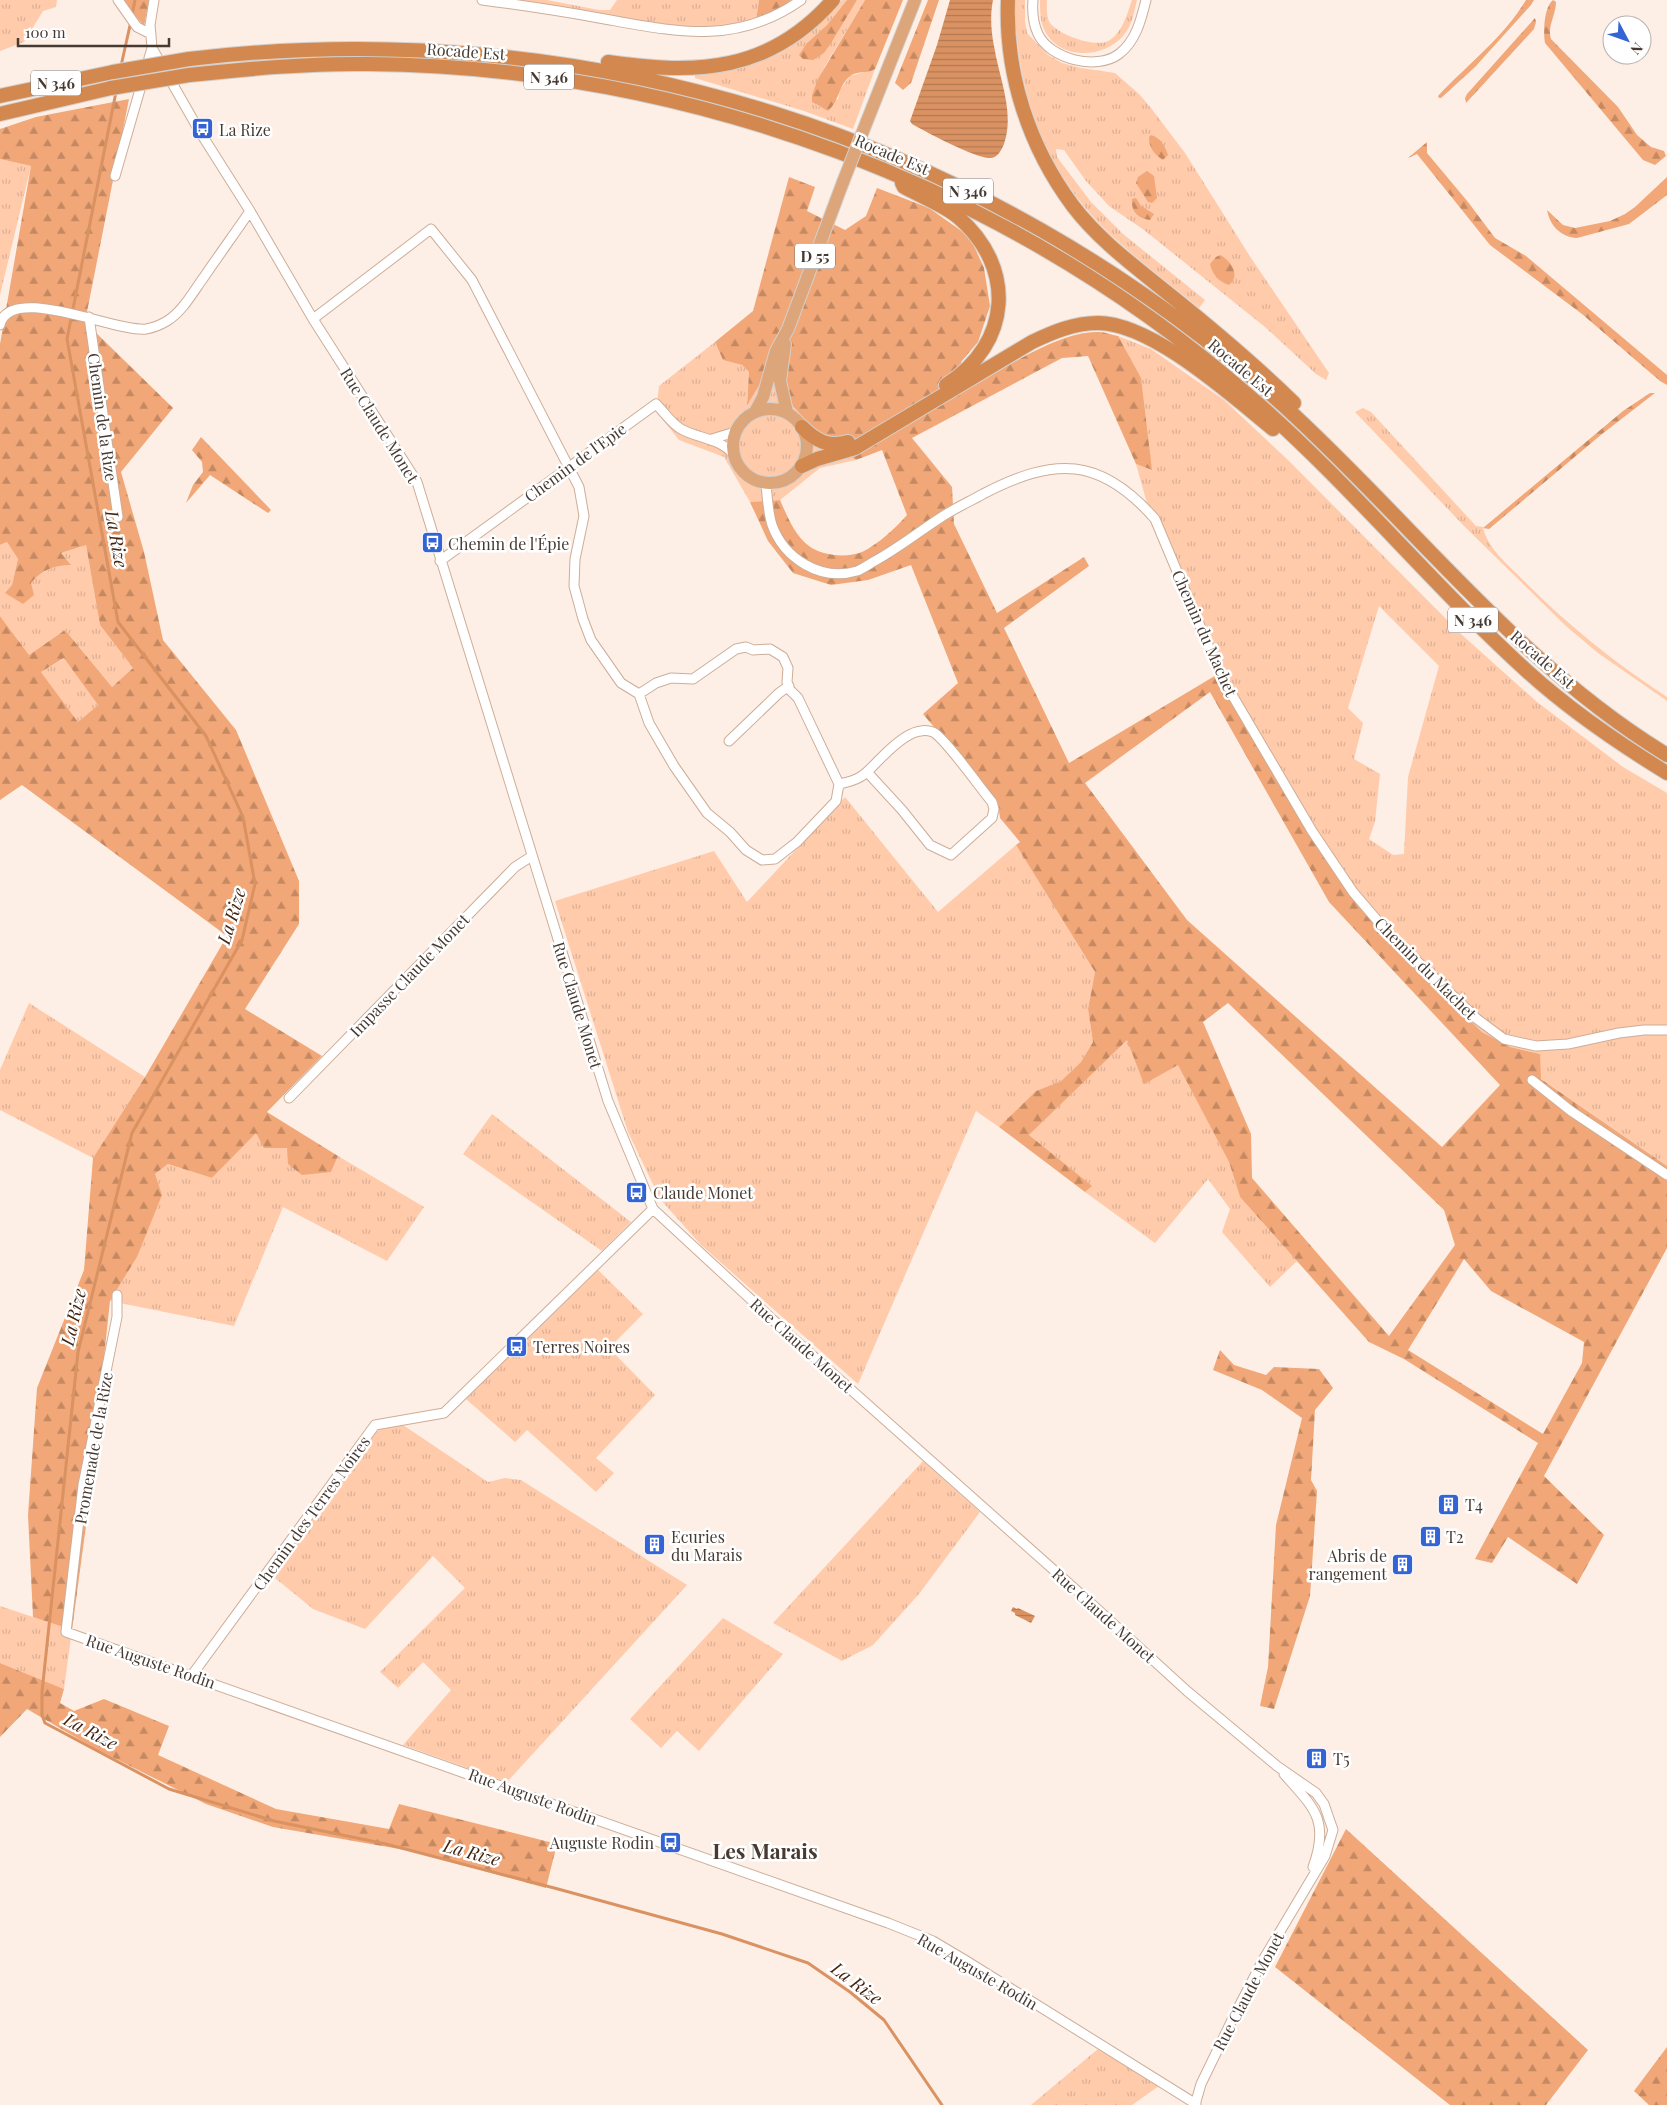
<svg xmlns="http://www.w3.org/2000/svg" width="1667" height="2105" viewBox="0 0 1667 2105" font-family="'Playfair Display',serif">
<style>
.grass{fill:url(#grass-tufts);fill-rule:evenodd}
.forest{fill:url(#forest-firs);fill-rule:evenodd}
.water{fill:url(#water-rules)}
.lines{fill:none;stroke-linecap:round;stroke-linejoin:round}
.stream{stroke:#da9262;stroke-width:3}
.minor-casing{stroke:#cdad98;stroke-width:11}
.primary-casing{stroke:#d3d0ce;stroke-width:14}
.trunk-casing{stroke:#d3d0ce;stroke-width:16}
.minor{stroke:#fff;stroke-width:9}
.primary{stroke:#dda67a;stroke-width:12}
.trunk{stroke:#d2884e;stroke-width:14}
.primary-bridge-casing{stroke:#d3d0ce;stroke-width:14;stroke-linecap:butt}
.trunk-bridge-casing{stroke:#d3d0ce;stroke-width:16;stroke-linecap:butt}
.primary-bridge{stroke:#dda67a;stroke-width:12}
.trunk-bridge{stroke:#d2884e;stroke-width:14}
.labels{text-anchor:middle;dominant-baseline:central;stroke-width:5;stroke-linejoin:round;paint-order:stroke}
.shield{fill:#fff;stroke:#7e7570;stroke-width:1}
.shield-label{font-size:15px;font-weight:bold;fill:#473a32}
.street-label{font-size:16px;fill:#473a32;stroke:#fff}
.poi-label{font-size:16px;fill:#473a32;stroke:#fff;text-anchor:start}
.water-label{font-size:18px;font-style:italic;fill:#422410;stroke:#fff}
.district-label{font-size:21px;font-weight:bold;fill:#473a32;stroke:#fff}
</style>
<defs>
<pattern id="grass-tufts" width="24" height="20" patternUnits="userSpaceOnUse" patternTransform="scale(1.25)"><rect width="24" height="20" fill="#ffcbab"/><path d="M3 7l-1-3M5 7V3M7 7l1-3M15 17l-1-3M17 17v-4M19 17l1-3" fill="none" stroke="#dcaf94"/></pattern>
<pattern id="forest-firs" width="22" height="20" patternUnits="userSpaceOnUse" patternTransform="scale(1.25)"><rect width="22" height="20" fill="#f1a777"/><path d="M5 1l3.5 6h-7zM16 11l3.5 6h-7z" fill="#c58962"/></pattern>
<pattern id="water-rules" width="6" height="5" patternUnits="userSpaceOnUse" patternTransform="scale(1.25)"><rect width="6" height="5" fill="#da9262"/><path d="M0 2.5h6" fill="none" stroke="#b37851"/></pattern>
</defs>
<rect width="100%" height="100%" fill="#fdefe6"/>
<path class="grass" d="M0 0H57L56 7 43 11 24 42 0 51Z
M514 0H547L599 10H610L617 0H759L756 20 705 29 671 26Z
M842 0H847L827 25 807 43 844 20 857 0H865L825 66 812 95 816 105 823 108 838 99 840 90 850 76 875 69 853 129 804 111 695 78V74C756 67 803 49 842 0Z
M1015 0H1025V21L1027 33 1047 54 1062 63 1081 68 1115 73 1139 94 1151 108 1185 153 1251 258 1329 373 1326 380 1316 374 1265 327 1144 230 1109 206 1086 181 1064 150 1056 149 1057 157 1091 202 1123 234 1205 300 1199 308C1164 279 1126 252 1095 219 1039 158 1015 81 1015 0Z
M1040 0H1047C1047 7 1046 17 1050 23 1059 35 1097 49 1110 40 1123 31 1127 14 1132 0H1137C1134 12 1132 26 1123 36 1102 60 1056 60 1043 27 1040 19 1040 9 1040 0Z
M0 159 31 166 0 295Z
M1118 336 1151 349 1224 400 1288 460 1461 634 1537 702 1623 767 1667 793V1166L1540 1078V1054L1510 1047 1482 1032 1396 950 1349 894 1218 674 1155 532 1136 464 1152 470ZM1379 606 1439 666 1408 777 1404 854 1393 855 1369 839 1375 822 1380 774 1354 759 1363 723 1348 708Z
M715 342 723 360 742 365 749 372 747 404 765 376 785 383 820 436 856 460 820 468 780 500 750 502 724 457 679 440 656 411 659 386Z
M1363 408 1371 412 1476 526 1483 527C1487 547 1505 562 1519 576 1564 622 1613 662 1667 697V701L1598 653 1566 626 1466 528 1355 412Z
M7 542 18 559 12 586 31 583C42 571 54 565 70 564L61 553 86 545 100 625 133 668 112 687 65 630 29 655 0 616V545Z
M65 658 98 705 78 722 41 672Z
M845 797 938 912 1016 845 1095 972 1088 1009 1093 1042 1081 1062 1061 1081 1036 1091 999 1127 976 1111 858 1384 701 1245 660 1199 628 1132 555 901 714 851 747 902Z
M29 1003 145 1077 93 1158 0 1110V1070Z
M1127 1039 1178 1064 1229 1162 1240 1197 1297 1261 1270 1287 1222 1232 1230 1209 1208 1179 1155 1243 1085 1192 1091 1186 1029 1135Z
M492 1114 631 1222 602 1251 463 1154Z
M256 1132 331 1172 338 1156 424 1207 387 1261 283 1207 234 1326 110 1301 137 1257 155 1174 168 1164 212 1178Z
M598 1270 643 1314 609 1348 655 1395 596 1458 614 1473 596 1492 527 1430 515 1442 466 1399Z
M403 1425 488 1482 505 1478 521 1480 687 1585 507 1782 403 1745 451 1690 423 1662 398 1688 380 1672 465 1588 433 1556 365 1629 313 1609 269 1573 371 1434 387 1426Z
M923 1461 980 1512 919 1594 873 1645 842 1661 773 1623Z
M0 1606 72 1630 64 1689 0 1663Z
M723 1618 783 1654 699 1751 677 1731 661 1748 630 1719Z
M1098 2049 1159 2086 1132 2105H1031Z"/>
<path class="forest" d="M122 0H149L144 26Z
M759 0H791L781 8 756 20Z
M847 0H857L831 43 824 53 813 60 803 59 799 55 807 43 827 25Z
M865 0H903L875 69C867 74 857 70 849 77 838 87 840 100 828 111L812 102V95L818 79Z
M928 0H939L911 83 903 90 895 83Z
M1526 0H1534L1531 5 1475 67 1441 98H1439L1438 96C1467 65 1504 37 1526 0Z
M1553 0 1556 2C1556 15 1547 26 1551 39L1618 107 1637 135 1651 147 1664 151 1666 156 1655 165 1643 160 1545 43C1543 32 1544 7 1553 0Z
M1535 18 1536 22 1534 29 1466 103 1465 98 1467 94Z
M129 99 85 322 173 408 121 472 144 552 163 640 236 730 299 881V924L245 1009 322 1056 267 1112 338 1156 331 1172 302 1175 288 1164 287 1148H264L256 1133 212 1178 168 1164 155 1174 162 1195 137 1257 110 1301 86 1526 72 1630 33 1617 28 1515 37 1388 84 1270 93 1158 145 1077 227 936 22 785 0 800V616L29 655 65 630 112 687 133 668 100 625 86 545 61 553 71 565C54 565 42 570 31 583L34 595 23 604 5 593 12 585 18 559 7 542 0 545V344L31 166 0 159V129L36 117ZM64 658 98 705 78 722 41 672Z
M1151 135C1161 138 1165 146 1168 155L1163 160C1154 154 1149 148 1149 137Z
M1427 142V153L1468 202 1495 238 1526 256 1667 375V385L1660 381 1582 314 1490 245 1417 154 1408 158Z
M1147 171 1154 176 1157 198 1152 203 1148 202 1136 183 1138 177Z
M789 177 815 187 807 211 845 230 866 216 877 188 929 208 970 237 984 268 990 306 978 342 961 362 975 385C1006 367 1062 330 1099 332 1105 332 1112 335 1118 336L1141 378 1152 470 1136 464 1088 356 1062 358 912 438 952 487 954 524 997 613 1084 557 1089 566 1004 628 1069 763 1218 674 1349 894 1396 950 1482 1032 1510 1047 1540 1054 1541 1079 1667 1166V1248L1544 1476 1604 1535 1577 1584 1508 1537 1492 1563 1475 1559 1538 1443 1404 1359 1369 1342 1240 1197 1229 1162 1178 1065 1144 1084 1127 1040 1029 1135 1092 1186 1085 1192 999 1127 1036 1091 1061 1081 1081 1062 1093 1042 1088 1009 1095 972 1016 845 1020 842 1000 818 998 803 923 714 958 683 911 565 868 580 831 585 793 573 768 541 750 502 780 500C787 516 795 536 809 546 822 556 847 558 862 552 877 545 896 528 907 515L882 450 856 460 820 436 793 406 785 383 765 376 747 405 749 372 742 365 723 360 715 342 753 311ZM1210 692 1329 902 1500 1085 1442 1147 1187 920 1085 783ZM1228 1003 1444 1210 1455 1245 1389 1336 1252 1178 1251 1134 1203 1022ZM1464 1259 1491 1291 1584 1342 1582 1363 1543 1434 1408 1350Z
M1667 177V195L1629 224 1577 238C1561 237 1550 226 1547 210L1563 225 1575 228 1610 221 1625 214 1635 207Z
M1136 198 1141 206 1154 214 1150 220C1138 218 1131 212 1132 199Z
M1220 255C1231 260 1241 276 1229 285 1219 282 1212 274 1210 264L1216 257Z
M1650 393H1655L1602 434 1489 529 1483 528 1623 411Z
M201 437 271 510 268 513 210 475 186 503 193 485 203 472 202 462 192 450Z
M1220 1350 1234 1365 1266 1375 1274 1367 1319 1369 1333 1388 1315 1410 1311 1480 1317 1491 1310 1596 1274 1709 1260 1706 1268 1667 1276 1525 1302 1418 1262 1390 1213 1370Z
M0 1663 64 1689 60 1703 74 1711 104 1699 169 1726 158 1755 276 1809 389 1829 399 1804 557 1844 546 1888 411 1851 273 1827 206 1804 94 1748 27 1709 0 1737Z
M1346 1829 1588 2050 1546 2105H1450L1275 1967Z
M1667 2047V2105H1649L1634 2091Z"/>
<path class="water" d="M950 0H993C990 15 991 31 994 46 999 78 1015 112 1004 144 1001 151 997 159 989 158 975 158 926 132 912 124L910 121 937 45Z
M1013 1607 1017 1609 1018 1608 1035 1616 1031 1623 1015 1615V1613L1011 1611Z"/>
<g class="lines">
<path class="stream" d="M132 15 135 0
M121 66 131 21
M116 92 67 339 118 622 206 736 243 817 255 884 242 940 132 1133 78 1352 42 1692V1715L45 1723 169 1789 274 1821 386 1844 558 1889 722 1934 808 1963 850 1992 884 2020 942 2105"/>
<defs>
<path id="minor" d="M118 0 137 27 151 34
M482 0C521 5 561 11 599 18 673 31 735 47 801 0
M1033 0C1032 12 1033 23 1038 34 1050 59 1096 71 1119 54 1136 41 1141 20 1146 0
M152 48 200 132 250 211 313 319 417 482 608 1101 653 1209 785 1331 1083 1596 1187 1691 1277 1766 1316 1793 1324 1804 1333 1830 1325 1856 1263 1960 1233 2018 1201 2084 1195 2105
M115 176 152 48 150 25 154 0
M89 317 118 517
M313 319 431 229 472 280 579 487 584 516 575 559 574 586 583 619 591 640 621 683 639 694 656 683 671 678 693 679 736 649 746 647 753 650 770 649 783 657 788 668 787 682 790 690 798 698 839 784 836 801 797 842 775 859 762 860 746 850 730 832 707 813 674 766 649 723 639 694
M0 325C9 282 117 333 146 329 152 328 162 324 167 321 183 311 193 292 204 277 219 255 235 233 250 211
M712 439 735 432
M766 483C767 497 768 512 772 525 784 558 820 582 857 571 862 569 868 565 873 562 897 549 917 533 940 518 953 509 969 502 983 494 1054 457 1100 456 1155 519L1221 676 1312 831 1353 892 1388 933 1477 1019 1504 1039 1536 1046 1568 1044 1619 1033 1644 1030H1667
M440 561 656 404C664 412 672 424 681 429 699 439 720 438 733 454
M729 741 779 693 789 686
M839 784C865 779 866 772 883 756 892 747 908 732 921 731 924 730 930 731 933 732 945 738 981 789 992 802L994 809 992 818 951 855 930 845 902 810 868 773
M1532 1080 1571 1111 1667 1175
M289 1098 515 867 532 856
M117 1295V1317L83 1485 66 1632 888 1923 933 1941 965 1960 1196 2104
M192 1675 375 1425 444 1413 653 1209
M1284 1774C1314 1808 1330 1820 1313 1867"/>
<path id="primary" d="M867 121 915 0
M785 344 780 381 787 412
M733 446a37 37 0 1 1 74 0a37 37 0 1 1-74 0Z
M755 412 763 397 776 351 788 329 843 182"/>
<path id="trunk" d="M1008 0C1005 74 1029 147 1073 206 1098 239 1133 265 1165 291 1210 327 1253 363 1294 403
M189 59C587 11 984 136 1282 404 1411 521 1516 663 1667 755
M608 62C697 75 770 72 833 0
M189 75C248 69 308 63 368 64 690 67 1005 184 1248 395 1348 481 1431 584 1528 672 1571 711 1618 743 1667 773
M0 96 113 72
M0 114 111 88
M902 183 904 187C922 197 942 204 958 217 1016 267 1012 343 946 385
M802 427C816 441 829 448 848 442
M802 466 817 459 855 448 1032 342C1053 332 1074 323 1098 323 1152 323 1231 395 1273 429"/>
</defs>
<use href="#minor" class="minor-casing"/>
<use href="#primary" class="primary-casing"/>
<use href="#trunk" class="trunk-casing"/>
<use href="#minor" class="minor"/>
<use href="#primary" class="primary"/>
<use href="#trunk" class="trunk"/>
<defs>
<path id="primary-bridge" d="M843 182 867 121"/>
<path id="trunk-bridge" d="M113 72 189 59
M111 88 189 75"/>
</defs>
<use href="#primary-bridge" class="primary-bridge-casing"/>
<use href="#trunk-bridge" class="trunk-bridge-casing"/>
<use href="#primary-bridge" class="primary-bridge"/>
<use href="#trunk-bridge" class="trunk-bridge"/>
</g>
<defs>
<symbol id="bus-square" viewBox="-11 -11 22 22"><rect x="-9" y="-9" width="18" height="18" rx="4" fill="#3464d4" stroke="#fff"/><path d="M-5-6H5V4H4V6H2V4H-2V6H-4V4H-5ZM-3.5-4V0h7V-4ZM-3.5 1.2v1.5H-2V1.2ZM2 1.2v1.5H3.5V1.2Z" fill="#fff"/></symbol>
<symbol id="building-square" viewBox="-11 -11 22 22"><rect x="-9" y="-9" width="18" height="18" rx="4" fill="#3464d4" stroke="#fff"/><path d="M-4-6H4V6H1V3H-1V6H-4ZM-2.5-4.3h1.7v1.8h-1.7ZM.8-4.3h1.7v1.8H.8ZM-2.5-1h1.7V.8h-1.7ZM.8-1h1.7V.8H.8Z" fill="#fff"/></symbol>
</defs>
<g fill-rule="evenodd">
<use href="#bus-square" x="190" y="116" width="25" height="25"/>
<use href="#bus-square" x="420" y="530" width="25" height="25"/>
<use href="#bus-square" x="624" y="1180" width="25" height="25"/>
<use href="#bus-square" x="504" y="1334" width="25" height="25"/>
<use href="#building-square" x="1436" y="1492" width="25" height="25"/>
<use href="#building-square" x="1418" y="1524" width="25" height="25"/>
<use href="#building-square" x="642" y="1532" width="25" height="25"/>
<use href="#building-square" x="1390" y="1552" width="25" height="25"/>
<use href="#building-square" x="1304" y="1746" width="25" height="25"/>
<use href="#bus-square" x="658" y="1830" width="25" height="25"/>
</g>
<g class="labels">
<g class="shield">
<rect x="524" y="64.5" width="50" height="25" rx="4"/>
<rect x="31" y="70.5" width="50" height="25" rx="4"/>
<rect x="943" y="178.5" width="50" height="25" rx="4"/>
<rect x="795" y="243.5" width="40" height="25" rx="4"/>
<rect x="1448" y="607.5" width="50" height="25" rx="4"/>
</g>
<g class="shield-label">
<text x="549" y="77">N 346</text>
<text x="56" y="83">N 346</text>
<text x="968" y="191">N 346</text>
<text x="815" y="256">D 55</text>
<text x="1473" y="620">N 346</text>
</g>
<g class="street-label">
<text transform="translate(466 51) rotate(4)">Rocade Est</text>
<text transform="translate(892 154) rotate(23)">Rocade Est</text>
<text transform="translate(1241 367) rotate(40)">Rocade Est</text>
<text transform="translate(103 417) rotate(82)">Chemin de la Rize</text>
<text transform="translate(380 425) rotate(58)">Rue Claude Monet</text>
<text transform="translate(575 462) rotate(-36)">Chemin de l'Epie</text>
<text transform="translate(1205 633) rotate(66)">Chemin du Machet</text>
<text transform="translate(1543 659) rotate(41)">Rocade Est</text>
<text transform="translate(1426 968) rotate(45)">Chemin du Machet</text>
<text transform="translate(409 975) rotate(-46)">Impasse Claude Monet</text>
<text transform="translate(578 1005) rotate(73)">Rue Claude Monet</text>
<text transform="translate(802 1345) rotate(42)">Rue Claude Monet</text>
<text transform="translate(93 1448) rotate(-80)">Promenade de la Rize</text>
<text transform="translate(311 1513) rotate(-54)">Chemin des Terres Noires</text>
<text transform="translate(1104 1615) rotate(42)">Rue Claude Monet</text>
<text transform="translate(151 1661) rotate(19)">Rue Auguste Rodin</text>
<text transform="translate(533 1796) rotate(20)">Rue Auguste Rodin</text>
<text transform="translate(978 1971) rotate(30)">Rue Auguste Rodin</text>
<text transform="translate(1248 1991) rotate(-62)">Rue Claude Monet</text>
</g>
<g class="poi-label">
<text x="219" y="129">La Rize</text>
<text x="448" y="543">Chemin de l'Épie</text>
<text x="653" y="1192">Claude Monet</text>
<text x="533" y="1346">Terres Noires</text>
<text x="1465" y="1504">T4</text>
<text x="671" y="1536">Ecuries<tspan x="671" dy="18">du Marais</tspan></text>
<text x="1446" y="1536">T2</text>
<text x="1387" y="1555" text-anchor="end">Abris de<tspan x="1387" dy="18">rangement</tspan></text>
<text x="1333" y="1758">T5</text>
<text x="654" y="1842" text-anchor="end">Auguste Rodin</text>
</g>
<g class="water-label">
<text transform="translate(117 539) rotate(80)">La Rize</text>
<text transform="translate(231 916) rotate(-73)">La Rize</text>
<text transform="translate(73 1317) rotate(-77)">La Rize</text>
<text transform="translate(91 1731) rotate(28)">La Rize</text>
<text transform="translate(472 1852) rotate(15)">La Rize</text>
<text transform="translate(857 1983) rotate(37)">La Rize</text>
</g>
<g class="district-label">
<text x="765" y="1850">Les Marais</text>
</g>
</g>
<g transform="translate(1627 40) rotate(131)"><circle r="24" fill="#ffffff" stroke="#b5b0ad"/>
<path d="M0-4L9 19L0 12L-9 19Z" fill="#3464d4"/>
<text y="-8" font-size="14" font-weight="bold" text-anchor="middle" fill="#473a32">N</text>
</g>
<path d="M18 38v8h151v-8" fill="none" stroke="#473a32" stroke-width="2.5"/>
<text x="25" y="38" font-size="15" fill="#473a32" stroke="#ffffff" stroke-width="4" paint-order="stroke">100 m</text>
</svg>
